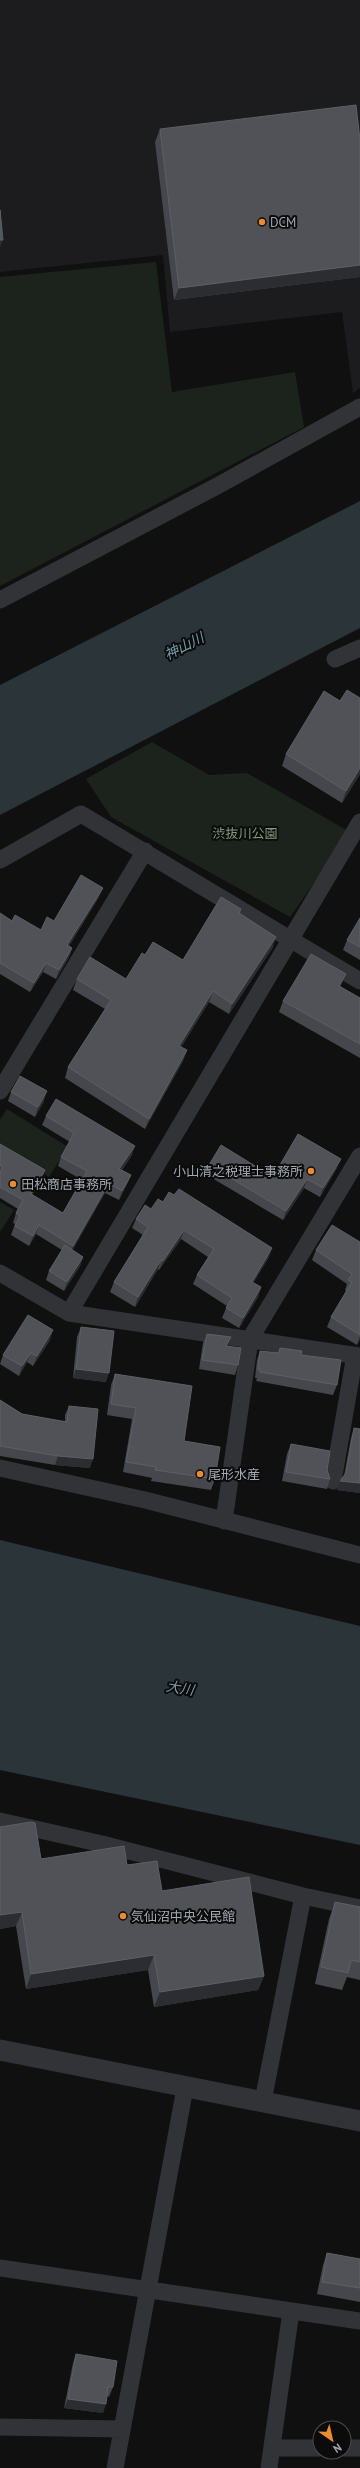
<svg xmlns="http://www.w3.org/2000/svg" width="360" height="2468" viewBox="0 0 360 2468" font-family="'PT Sans','Noto Sans JP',sans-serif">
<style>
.built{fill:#1c1c1e}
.green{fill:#1c231c}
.water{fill:#2a3439}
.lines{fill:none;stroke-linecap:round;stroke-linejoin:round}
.minor{stroke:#313336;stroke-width:17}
.tertiary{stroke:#313336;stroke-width:21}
.wall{fill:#46474c}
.shaded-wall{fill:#2c2d30}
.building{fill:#505257;stroke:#5c6065}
.poi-dot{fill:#e98b30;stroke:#0b0b0c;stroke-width:1.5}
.labels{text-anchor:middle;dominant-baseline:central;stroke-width:4;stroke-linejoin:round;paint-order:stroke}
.poi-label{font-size:13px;fill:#a1a9b1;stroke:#0b0b0c;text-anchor:start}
.park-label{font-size:13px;fill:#7d9c79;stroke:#0b0b0c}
.water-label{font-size:14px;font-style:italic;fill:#799dac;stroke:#0b0b0c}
</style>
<rect width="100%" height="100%" fill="#101011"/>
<path class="built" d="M0 0H360V388L353 393 342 312 170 332 163 255 0 272Z"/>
<path class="green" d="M156 262 172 392 295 372 304 427 0 586V277Z
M152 742 209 775 247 773 350 832 290 917 111 817 86 779Z
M7 1109 68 1147 49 1177 0 1146V1120Z
M0 1202 14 1210 0 1232Z"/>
<path class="water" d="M360 501V628L0 815V685Z
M0 1540 360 1626V1845L0 1770Z"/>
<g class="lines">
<path class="minor" d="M0 600 219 485 360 407
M335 659 360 648
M0 860 81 814 360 981
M0 1091 145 851
M0 1273 69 1313 360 1356
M69 1313 360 822
M0 1468 145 1500 360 1555
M333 1481 355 1355
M224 1521 250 1339 360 1156
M0 1821 102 1844 303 1896
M263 2101 303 1896 360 1908
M0 2268 360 2321
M0 2427 122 2429
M272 2448H320
M344 2448H360
M115 2468 185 2088
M269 2468 291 2311"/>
<path class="tertiary" d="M0 2050 360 2121"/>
</g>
<path class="wall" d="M160 129 360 140V277L174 300 155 142Z
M340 701 360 774 342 803 282 766 286 754Z
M99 897 69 946 72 948 69 957 56 979 43 972 30 992 0 974V913L12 921 41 930 54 921Z
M241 909 240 914 273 947 229 1014 209 1002 181 1047 187 1050 183 1061 145 1129 65 1078 68 1067 105 1009 73 990 77 979H126L145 955 183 960Z
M360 918V960L343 950 347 940Z
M341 986V987L360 998V1058L279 1012 283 1001Z
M11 1092 44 1101 35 1117 8 1101Z
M46 1116 132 1155 122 1170 131 1175 127 1184 119 1200 105 1193 72 1250 83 1257 80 1266 64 1291 46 1280 49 1271 62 1250 36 1234 29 1246 11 1235 15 1224 13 1223 16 1213 18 1209 0 1198V1144L45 1170 41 1180 32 1195 63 1213 82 1180 58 1166 61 1157 70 1142 42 1125Z
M209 1165 273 1177 337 1168 320 1197 304 1188 283 1220 205 1174Z
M163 1202 269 1257 253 1283 261 1287 258 1297 239 1328 222 1318 227 1306 193 1284 197 1275 208 1257 181 1239 159 1270 158 1269 135 1307 110 1292 114 1282 143 1235 132 1228 136 1219Z
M360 1242V1339L357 1345 327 1327 331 1317 346 1291 345 1290 347 1284 312 1260 316 1250Z
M81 1327 106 1382 73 1378 77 1337Z
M207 1334 228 1346 238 1365 235 1375 199 1369 203 1343Z
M50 1340 33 1366 27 1362 19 1376 0 1364 3 1355Z
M280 1348 301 1355 337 1385 333 1395 256 1381 257 1378H255L257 1360 260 1351 278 1353Z
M115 1374 184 1441 215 1479 211 1490 151 1481 152 1478 123 1472 132 1419 107 1415 111 1385Z
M0 1400 22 1414 65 1422V1415L69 1406 90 1468 55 1465 0 1456Z
M354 1428 360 1429V1493L337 1490 344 1476 351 1438Z
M291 1444 327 1470 330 1479 327 1489 282 1481 287 1454Z
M41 1859 127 1865 162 1891 264 1976 258 1990 154 2007 148 1970 26 1989 16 1926 0 1929Z
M335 1902 360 1907V1980L347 1977 342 1990 315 1984 329 1919Z
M327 2253 360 2259V2302L317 2294 323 2265Z
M76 2354 113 2387 109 2397 107 2396 103 2413 64 2408 73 2363Z"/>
<path class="shaded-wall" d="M0 240H3L0 248Z
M360 265V277L174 300 179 288Z
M360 768V774L342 803 346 791Z
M103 888 99 897 64 954 67 945Z
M276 937 273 947 229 1014 232 1004Z
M72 948 69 957 56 979 59 970Z
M46 963 43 972 30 992 34 983Z
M346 974 341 986 335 997 339 986Z
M213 991 209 1002 176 1056 179 1046Z
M187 1050 183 1061 145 1129 149 1119Z
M47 1091 44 1101 35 1117 38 1107Z
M135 1146 132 1155 116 1178 119 1169Z
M341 1159 337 1168 320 1197 323 1188Z
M45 1170 41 1180 27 1203 31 1194Z
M131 1175 127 1184 119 1200 122 1191Z
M307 1179 304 1188 283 1220 286 1211Z
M109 1183 105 1193 70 1255 73 1246Z
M39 1225 36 1234 29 1246 33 1236Z
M184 1230 181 1239 159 1270 163 1261Z
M272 1248 269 1257 248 1291 252 1282Z
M83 1257 80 1266 64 1291 67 1282Z
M161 1260 158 1269 135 1307 138 1297Z
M261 1287 258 1297 239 1328 243 1318Z
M53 1330 50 1340 33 1366 37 1356Z
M360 1336V1339L357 1345Z
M231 1337 228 1347 226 1346Z
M31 1353 27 1362 19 1376 22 1366Z
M76 1369 109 1373 106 1382 73 1378Z
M58 1456 93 1459 90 1468 55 1465Z
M340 1481 360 1483V1493L337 1490Z
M22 1912 16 1926 0 1929V1915Z
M154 1955 148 1970 26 1989 31 1974Z
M264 1976 258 1990 154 2007 160 1992Z
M68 2399 106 2404 103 2413 64 2408Z"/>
<path class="building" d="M356 105 360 140V265L179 288 160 129Z
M0 210 3 240H0Z
M347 690 360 698V768L346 791 286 754 324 691 340 701Z
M81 875 103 888 67 945 72 948 59 970 46 963 34 983 0 963V913L12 921 15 915 41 930 47 917 54 921Z
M221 897 241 909 239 913 276 937 232 1004 213 991 179 1046 187 1050 149 1119 68 1067 111 1000 77 979 90 957 126 979 142 953 145 955 153 942 183 960Z
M360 918V947L347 940Z
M311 954 346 974 339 986 360 998V1044L283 1001Z
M20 1076 47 1091 38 1107 11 1092Z
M56 1099 135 1146 119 1169 131 1175 122 1191 109 1183 73 1246 39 1225 33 1236 15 1226 20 1216 16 1213 23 1200 0 1187V1173L3 1167 0 1165V1144L45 1170 31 1194 63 1213 87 1171 61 1157 74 1133 46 1116Z
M298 1134 341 1159 323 1188 307 1179 286 1211 209 1165 221 1145 273 1177Z
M179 1189 272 1248 252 1282 261 1287 243 1318 226 1308 232 1298 197 1275 214 1249 184 1230 163 1261 161 1260 138 1297 114 1282 148 1227 136 1219 145 1205 151 1209 158 1199 163 1202 169 1192 174 1195Z
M332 1225 360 1242V1335L331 1317 352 1282 348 1280 352 1274 316 1250Z
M65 1245 83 1257 67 1282 49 1271Z
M28 1315 53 1330 37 1356 31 1353 22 1366 3 1355Z
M81 1327 114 1331 109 1373 76 1369Z
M207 1334 231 1337 226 1346 241 1348 238 1365 202 1360Z
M280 1348 302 1351 301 1355 341 1360 337 1385 260 1372V1369H258L260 1351 279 1353Z
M115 1374 192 1386 184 1441 220 1447 215 1479 155 1470 156 1467 126 1462 136 1408 111 1404Z
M0 1400 22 1414 67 1422 69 1406 98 1409 93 1459 58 1456 0 1446Z
M354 1428 360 1429V1483L340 1481 346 1473Z
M291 1444 330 1451 327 1470 330 1479 286 1472Z
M31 1822 35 1823 41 1859 124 1846 127 1865 157 1861 162 1891 249 1877 264 1976 160 1992 154 1955 31 1974 22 1912 0 1915V1827Z
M335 1902 360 1907V1962L351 1960 348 1973 321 1967Z
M327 2253 360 2259V2288L322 2282Z
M76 2354 117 2361 113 2387H108L106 2404 68 2399Z"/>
<g class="poi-dot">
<circle cx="262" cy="222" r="4"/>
<circle cx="311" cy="1171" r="4"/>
<circle cx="13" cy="1184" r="4"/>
<circle cx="200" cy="1474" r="4"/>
<circle cx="123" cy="1916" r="4"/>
</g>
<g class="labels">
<g class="poi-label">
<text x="270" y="222">DCM</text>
<text x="303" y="1171" text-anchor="end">小山清之税理士事務所</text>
<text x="21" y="1184">田松商店事務所</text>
<text x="208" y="1474">尾形水産</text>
<text x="131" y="1916">気仙沼中央公民館</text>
</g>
<g class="park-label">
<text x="245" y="833">渋抜川公園</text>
</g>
<g class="water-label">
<text transform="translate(184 646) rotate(-27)">神山川</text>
<text transform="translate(180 1688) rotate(9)">大川</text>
</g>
</g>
<g transform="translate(332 2440) rotate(146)"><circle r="19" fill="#0b0b0c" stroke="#474a4e"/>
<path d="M0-3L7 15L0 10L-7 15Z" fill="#e98b30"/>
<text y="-6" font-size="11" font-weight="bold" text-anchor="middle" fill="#a1a9b1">N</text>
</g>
</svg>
